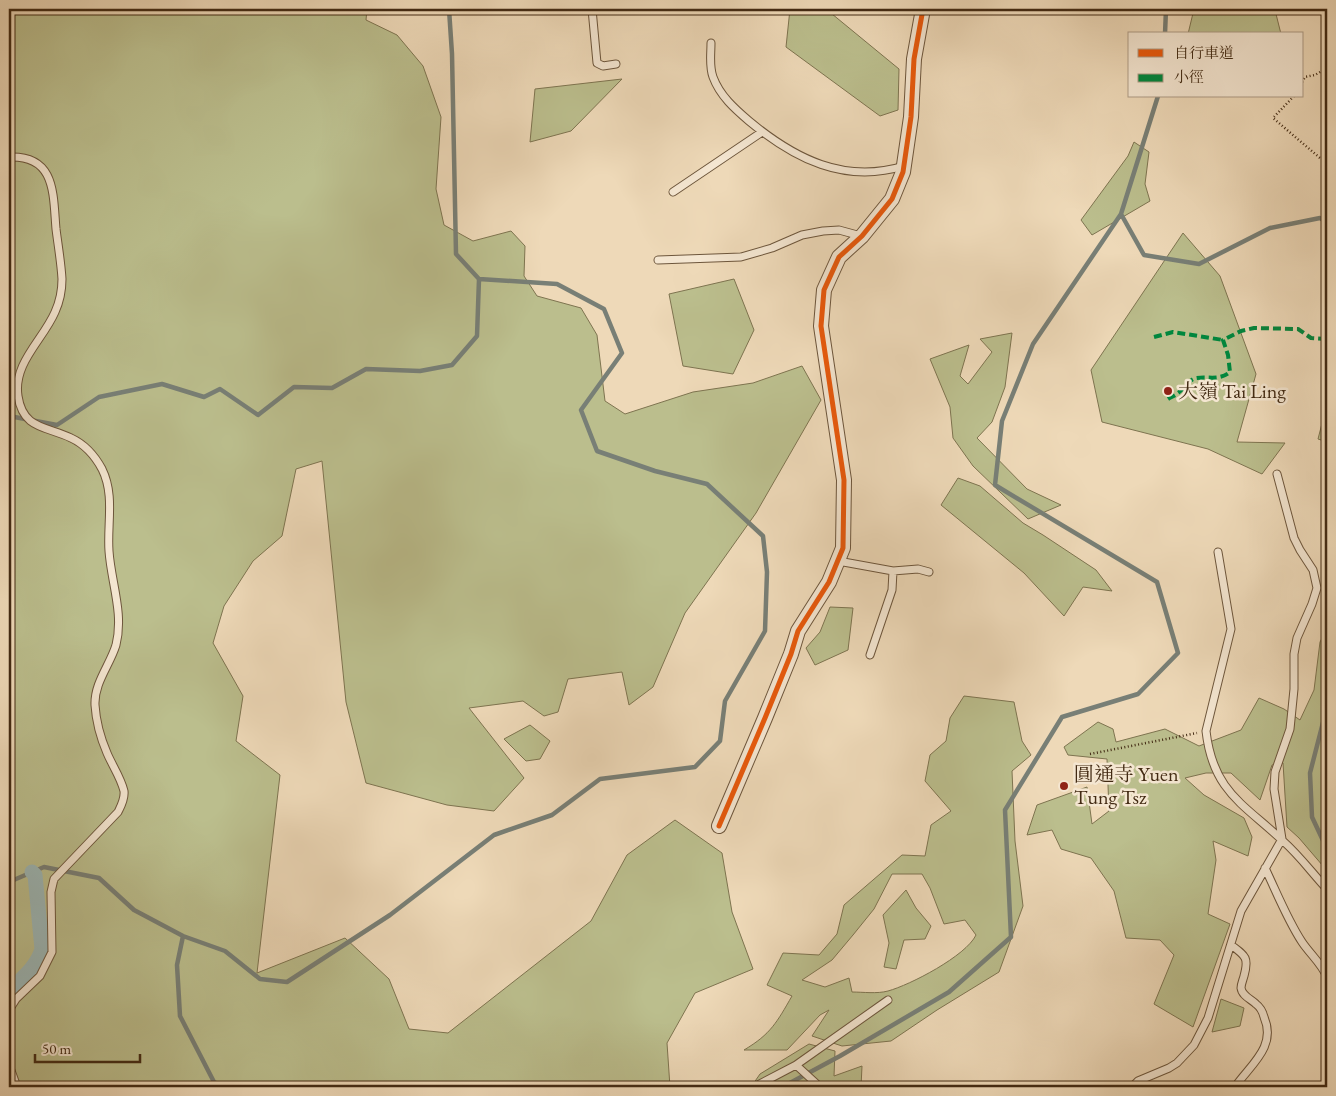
<svg xmlns="http://www.w3.org/2000/svg" width="1336" height="1096" viewBox="0 0 1336 1096" font-family="'EB Garamond','Noto Serif TC',serif">
<style>
.green{fill:#bbbe8d;stroke:#7e7450;fill-rule:evenodd}
.lines{fill:none;stroke-linecap:round;stroke-linejoin:round}
.stream{stroke:#787f76;stroke-width:4.5}
.canal{stroke:#9cb8b8;stroke-width:15}
.lane-casing{stroke:#6d563c;stroke-width:9}
.street-casing{stroke:#6d563c;stroke-width:16}
.path{stroke:#422a13;stroke-width:2.5;stroke-dasharray:1 2.5;stroke-linecap:butt}
.lane{stroke:#f4e6d1;stroke-width:7}
.street{stroke:#f4e6d1;stroke-width:14}
.quiet{stroke:#00873e;stroke-width:4;stroke-dasharray:8 4;stroke-linecap:butt}
.cycleway-casing{stroke:#f4e6d1;stroke-width:8}
.cycleway{stroke:#e8590c;stroke-width:5}
.poi-dot{fill:#8f2418;stroke:#f4e6d1;stroke-width:2}
.labels{text-anchor:middle;dominant-baseline:central;stroke-width:5;stroke-linejoin:round;paint-order:stroke}
.poi-label{font-size:20px;fill:#422a13;stroke:#f4e6d1;text-anchor:start}
</style>
<rect width="100%" height="100%" fill="#eed9b8"/>
<filter id="stains"><feTurbulence type="fractalNoise" baseFrequency=".004" numOctaves="4"/><feColorMatrix values="0 0 0 0 .2 0 0 0 0 .09 0 0 0 0 .02 0 0 0 .5 -.17"/></filter>
<radialGradient id="worn" r=".72"><stop offset=".6" stop-color="#630" stop-opacity="0"/><stop offset="1" stop-color="#630" stop-opacity=".3"/></radialGradient>
<path class="green" d="M9 9H367L366 20 397 35 423 66 441 117 436 189 444 225 473 241 511 231 525 246 524 276 537 296 581 308 597 335 605 401 625 414 693 392 753 383 802 366 821 400 756 513 685 613 653 687 629 705 622 672 568 679 558 712 544 716 523 701 469 708 524 778 494 811 447 805 366 783 346 702 322 461 296 469 282 536 253 561 224 606 213 643 243 696 236 741 280 775 257 973 345 938 389 979 409 1029 448 1033 591 921 627 855 675 820 722 853 732 912 753 969 695 993 667 1043 670 1087H9Z
M790 9H826L899 69 898 110 880 116 786 47Z
M1194 9H1301L1276 14 1281 34H1188Z
M622 79 571 131 530 142 535 89Z
M1134 142 1149 152 1145 184 1150 201 1092 235 1081 220 1128 156Z
M1183 233 1220 276 1256 374 1237 442 1285 443 1262 474 1208 449 1102 422 1091 370Z
M734 279 754 330 733 374 683 366 669 294Z
M1012 333 1005 387 992 422 977 438 1027 489 1061 505 1028 519 973 466 953 438 950 407 930 359 969 345 960 376 968 384 992 352 980 339Z
M1327 404V442L1318 439Z
M958 478 980 486 1023 523 1043 535 1096 570 1112 591 1083 587 1064 616 1024 573 941 505Z
M830 607 853 608 848 650 815 665 806 648 820 632Z
M1327 629V867L1323 866 1299 838 1287 827 1283 763 1272 765 1260 800 1231 773H1206L1185 778 1204 795 1244 818 1252 837 1248 856 1213 841 1216 860 1208 914 1230 924 1193 1027 1154 1004 1174 955 1160 940 1126 938 1114 891 1091 858 1061 849 1052 830 1027 835 1037 805 1087 787 1092 824 1109 811 1107 759 1068 755 1064 747 1098 722 1113 729 1116 742 1165 729 1199 746 1241 730 1259 698 1284 709 1300 720 1314 690 1320 642Z
M964 696 1014 702 1022 741 1031 755 1012 771 1015 841 1023 906 999 972 937 1010 891 1041 842 1046 812 1036 829 1010 820 1015 787 1050H744C771 1034 777 1022 792 996L767 985 783 953 819 955 837 934 844 905 902 855 925 856 931 825 951 811 925 781 930 755 946 741 950 718ZM892 874H922L930 888 944 924 965 920 976 935C966 956 910 985 888 991 877 994 863 992 852 992L849 978 825 987 802 980 832 960 853 935 874 909Z
M530 725 550 741 540 759 526 761 504 739Z
M906 890 916 908 931 926 925 939 904 940 896 969 884 967 889 943 883 915Z
M1221 999 1244 1008 1240 1026 1212 1032Z
M809 1044 835 1051 834 1076 862 1066 861 1087H751L760 1074Z"/>
<g class="lines">
<path class="stream" d="M1165 34 1166 9
M1158 96 1121 214 1144 255 1199 264 1270 228 1320 218 1327 223
M9 416 57 425 99 397 162 384 204 397 220 389 258 415 294 387 332 388 366 369 420 371 452 365 477 336 479 279 456 254 452 54 449 9
M1327 707 1310 773 1312 817 1327 849
M9 882 44 867 99 878 134 910 183 936 225 951 260 979 287 982 390 915 494 835 552 815 600 779 695 767 720 741 725 701 765 631 767 572 763 536 707 484 655 471 597 451 581 410 622 353 604 309 557 284 479 279
M183 936 177 965 180 1016 214 1082 223 1087
M786 1087 788 1084 840 1056 949 992 1011 937 1005 810 1062 717 1138 694 1178 653 1157 582 995 485 1002 421 1033 344 1121 214"/>
<path class="canal" d="M9 991C21 979 37 967 42 949L35 875 32 872"/>
<defs>
<path id="lane" d="M479 9V10
M592 9 597 63 603 66 616 64
M711 43C711 55 709 66 713 77 720 96 735 109 749 121 795 159 844 184 904 166
M9 157C56 155 53 194 56 229 58 245 61 262 62 279 62 291 60 301 55 312 43 340 13 363 18 396 23 430 47 426 71 438 84 444 95 456 102 469 115 495 107 524 109 551 111 582 124 613 116 645 110 665 94 683 95 705 96 721 101 739 107 753 112 765 121 778 124 791 125 799 121 806 118 812L54 879 51 892 52 952 40 976 16 999 9 1010
M673 192 762 132
M658 260 741 257 772 248 802 235 823 231 839 230 861 236
M1218 552 1231 629 1206 731C1213 792 1244 804 1283 841 1300 856 1312 873 1327 889
M838 561 893 571 918 569 929 572
M870 655 892 590 893 571
M1265 868C1277 893 1287 919 1302 942 1310 954 1322 964 1327 977
M1231 945C1246 956 1249 958 1244 976 1243 980 1241 984 1241 988 1242 996 1251 999 1256 1004 1260 1007 1263 1013 1264 1017 1277 1047 1250 1065 1235 1087
M9 1065 17 1087
M754 1087 796 1065
M820 1087 796 1065 888 1000
M1132 1087 1138 1081 1169 1068 1177 1063 1194 1045 1208 1018 1241 911 1282 839 1274 789 1275 772 1290 729 1294 689V654L1297 638 1312 604 1317 588 1313 570 1300 550 1294 538 1277 474"/>
<path id="street" d="M719 826 765 718 791 654 798 631 829 582 843 548 844 480 821 326 824 290 839 257 862 236 892 199 903 172 911 117 914 59 923 9"/>
</defs>
<use href="#lane" class="lane-casing"/>
<use href="#street" class="street-casing"/>
<path class="path" d="M1302 82 1305 77 1315 75 1327 68
M1294 96 1273 118 1327 164
M1090 754 1197 733"/>
<use href="#lane" class="lane"/>
<use href="#street" class="street"/>
<path class="quiet" d="M1154 337 1173 332 1223 340
M1168 399C1171 397 1175 396 1178 393 1184 389 1188 380 1196 378 1209 376 1219 381 1230 372L1228 355 1223 340 1241 331 1254 328 1298 329 1311 338 1327 339"/>
<defs>
<path id="cycleway" d="M719 826 765 718 791 654 798 631 829 582 843 548 844 480 821 326 824 290 839 257 862 236 892 199 903 172 911 117 914 59 923 9"/>
</defs>
<use href="#cycleway" class="cycleway-casing"/>
<use href="#cycleway" class="cycleway"/>
</g>
<g class="poi-dot">
<circle cx="1168" cy="391" r="5"/>
<circle cx="1064" cy="786" r="5"/>
</g>
<g class="labels">
<g class="poi-label">
<text x="1178" y="391">大嶺 Tai Ling</text>
<text x="1074" y="774">圓通寺 Yuen<tspan x="1074" dy="23">Tung Tsz</tspan></text>
</g>
</g>
<rect width="1336" height="1096" fill="none" stroke="#eed9b8" stroke-width="30"/>
<rect x="10" y="10" width="1316" height="1076" fill="none" stroke="#422a13" stroke-width="2.5"/>
<rect x="15" y="15" width="1306" height="1066" fill="none" stroke="#422a13"/>
<rect x="1128" y="32" width="175" height="65" fill="#f4e6d1" stroke="#ad9b85"/>
<rect x="1138" y="49" width="25" height="8" fill="#e8590c" stroke="#ad9b85"/>
<text x="1174" y="58" font-size="15" fill="#422a13">自行車道</text>
<rect x="1138" y="74" width="25" height="8" fill="#00873e" stroke="#ad9b85"/>
<text x="1174" y="82" font-size="15" fill="#422a13">小徑</text>
<path d="M35 1054v8h105v-8" fill="none" stroke="#422a13" stroke-width="2.5"/>
<text x="42" y="1054" font-size="15" fill="#422a13" stroke="#f4e6d1" stroke-width="4" paint-order="stroke">50 m</text>
<rect width="100%" height="100%" filter="url(#stains)"/>
<rect width="100%" height="100%" fill="url(#worn)"/>
</svg>
